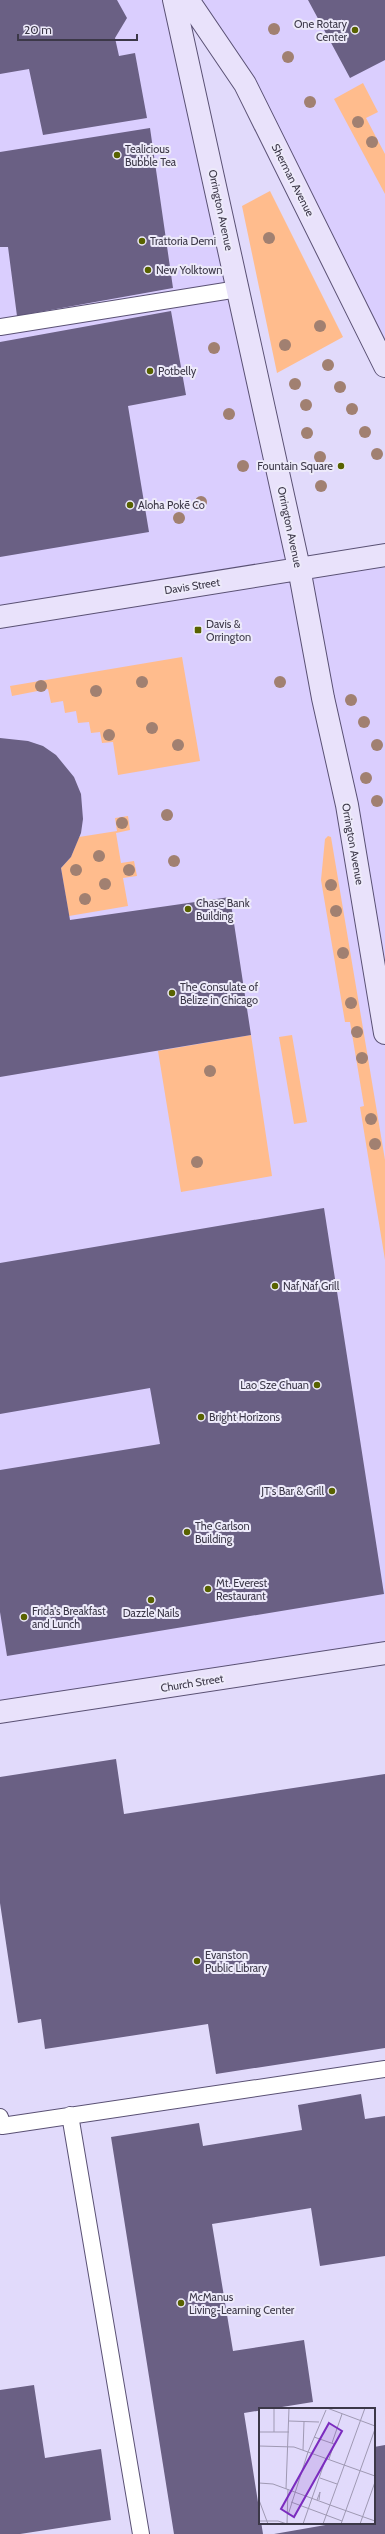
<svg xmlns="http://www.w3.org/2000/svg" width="385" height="2534" viewBox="0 0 385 2534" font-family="Cabin,sans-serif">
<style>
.built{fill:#dacefe}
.green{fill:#ffbc8d}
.building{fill:#6a6084}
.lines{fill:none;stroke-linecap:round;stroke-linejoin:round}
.lane-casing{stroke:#5a5174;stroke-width:18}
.secondary-casing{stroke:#5a5174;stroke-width:24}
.lane{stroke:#fff;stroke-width:16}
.secondary{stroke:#e9e2fb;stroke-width:22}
.tree{fill:#a18071}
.poi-dot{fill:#586200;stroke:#edeafa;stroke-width:1.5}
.labels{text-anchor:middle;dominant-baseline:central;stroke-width:4;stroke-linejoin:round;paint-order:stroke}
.poi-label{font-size:11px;fill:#3c3848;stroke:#edeafa;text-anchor:start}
.street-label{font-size:11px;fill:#3c3848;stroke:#edeafa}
.inset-road{fill:none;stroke:#9f99b3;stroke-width:1}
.view{fill:#7b2cbf;fill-opacity:0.15;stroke:#7b2cbf;stroke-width:2}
.inset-edge{fill:none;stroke:#3c3848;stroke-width:2}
</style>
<rect width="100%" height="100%" fill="#e1dafb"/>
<path class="built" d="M0 0H174L299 568 385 554V1642L0 1702Z
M188 0H385V351Z"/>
<path class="green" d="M363 83 378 112 366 118 385 154V194L334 99Z
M270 191 343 337 277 373 242 206Z
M182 657 200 761 118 775 113 742 102 743 100 732 91 733 89 722 78 723 76 711 65 713 63 701 51 703 48 689 12 696 10 686Z
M128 816 130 830 116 833 121 863 134 861 137 876 123 878 128 906 69 916 61 868 71 857 79 837 117 831 115 818Z
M328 836 331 837 385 1160V1260L360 1107 364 1106 350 1022H345L321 880 325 839Z
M251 1035 272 1176 181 1192 158 1051Z
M292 1035 307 1122 294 1124 279 1037Z"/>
<path class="building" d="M0 0H117L127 18 115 38 119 56 135 53 147 118 43 135 29 69 0 74Z
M308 0H385V60L350 78Z
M150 128 173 288 17 316 8 247H0V152Z
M171 311 186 395 128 406 149 532 0 557V342Z
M0 738 28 741 43 746 56 755 74 777 81 794 83 819 81 833 71 857 61 868 70 920 230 897 251 1035 0 1077Z
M324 1208 384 1594 7 1656 0 1612V1470L160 1444 150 1388 0 1414V1263Z
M116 1759 124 1814 385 1774V2048L216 2074 208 2024 45 2049 41 2019 18 2023 0 1903V1777Z
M361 2094 365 2119 385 2116V2256L320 2266 311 2208 212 2224 233 2351 304 2340 313 2402 244 2413 263 2534H174L111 2137 199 2123 203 2146 302 2130 298 2105Z
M34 2385 45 2458 101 2449 111 2520 20 2534H0V2390Z
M385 2445V2534H274L337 2523H374V2447Z"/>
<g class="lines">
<defs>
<path id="lane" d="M0 327 238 289
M70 2115 141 2534
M0 2117 2 2126 385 2069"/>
<path id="secondary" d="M174 0 299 568 323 698 347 805 385 1033
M188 0 245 84 385 366
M0 617 385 555
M0 1712 385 1653"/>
</defs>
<use href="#lane" class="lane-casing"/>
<use href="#secondary" class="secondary-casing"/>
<use href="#lane" class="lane"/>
<use href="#secondary" class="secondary"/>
</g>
<g class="tree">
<circle cx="274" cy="29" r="6"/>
<circle cx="288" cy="57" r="6"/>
<circle cx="310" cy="102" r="6"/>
<circle cx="358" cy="122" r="6"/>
<circle cx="372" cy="142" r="6"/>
<circle cx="269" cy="238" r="6"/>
<circle cx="320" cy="326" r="6"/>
<circle cx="285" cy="345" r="6"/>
<circle cx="214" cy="348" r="6"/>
<circle cx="328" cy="365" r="6"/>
<circle cx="295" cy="384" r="6"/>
<circle cx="340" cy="387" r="6"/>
<circle cx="306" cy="405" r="6"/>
<circle cx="352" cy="409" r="6"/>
<circle cx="229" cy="414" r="6"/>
<circle cx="365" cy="432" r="6"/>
<circle cx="307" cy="433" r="6"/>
<circle cx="377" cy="454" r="6"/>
<circle cx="320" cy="457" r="6"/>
<circle cx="243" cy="466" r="6"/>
<circle cx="321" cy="486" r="6"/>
<circle cx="201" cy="502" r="6"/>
<circle cx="179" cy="518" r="6"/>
<circle cx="142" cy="682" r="6"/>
<circle cx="280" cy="682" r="6"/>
<circle cx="41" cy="686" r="6"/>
<circle cx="96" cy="691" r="6"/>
<circle cx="351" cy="700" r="6"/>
<circle cx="364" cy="722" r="6"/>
<circle cx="152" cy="728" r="6"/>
<circle cx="109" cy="735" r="6"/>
<circle cx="178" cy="745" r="6"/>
<circle cx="377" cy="745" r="6"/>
<circle cx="366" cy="778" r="6"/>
<circle cx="377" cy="801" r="6"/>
<circle cx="167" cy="815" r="6"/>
<circle cx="122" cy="823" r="6"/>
<circle cx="99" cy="856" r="6"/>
<circle cx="174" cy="861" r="6"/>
<circle cx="76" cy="870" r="6"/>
<circle cx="129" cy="870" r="6"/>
<circle cx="105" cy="884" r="6"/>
<circle cx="331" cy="885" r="6"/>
<circle cx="85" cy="899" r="6"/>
<circle cx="336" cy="911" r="6"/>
<circle cx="343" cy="953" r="6"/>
<circle cx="351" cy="1003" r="6"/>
<circle cx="357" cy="1032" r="6"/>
<circle cx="362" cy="1058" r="6"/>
<circle cx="210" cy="1071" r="6"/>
<circle cx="371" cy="1119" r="6"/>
<circle cx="375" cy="1144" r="6"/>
<circle cx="197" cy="1162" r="6"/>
</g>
<g class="poi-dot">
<circle cx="355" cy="30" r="4"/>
<circle cx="117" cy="155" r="4"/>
<circle cx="142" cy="241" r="4"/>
<circle cx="148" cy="270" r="4"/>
<circle cx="150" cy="371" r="4"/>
<circle cx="341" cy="466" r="4"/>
<circle cx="130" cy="505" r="4"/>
<rect x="194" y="626" width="8" height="8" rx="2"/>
<circle cx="188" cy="909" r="4"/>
<circle cx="172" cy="993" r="4"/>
<circle cx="275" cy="1286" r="4"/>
<circle cx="317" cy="1385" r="4"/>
<circle cx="201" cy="1417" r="4"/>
<circle cx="332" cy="1491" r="4"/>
<circle cx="187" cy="1532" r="4"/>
<circle cx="208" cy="1589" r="4"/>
<circle cx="151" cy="1600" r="4"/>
<circle cx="24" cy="1617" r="4"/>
<circle cx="197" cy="1961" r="4"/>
<circle cx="181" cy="2303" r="4"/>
</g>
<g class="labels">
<g class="poi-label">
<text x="347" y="24" text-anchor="end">One Rotary<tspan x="347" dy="13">Center</tspan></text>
<text x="125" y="149">Tealicious<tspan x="125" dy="13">Bubble Tea</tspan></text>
<text x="150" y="241">Trattoria Demi</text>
<text x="156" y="270">New Yolktown</text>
<text x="158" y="371">Potbelly</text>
<text x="333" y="466" text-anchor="end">Fountain Square</text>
<text x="138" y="505">Aloha Pokē Co</text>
<text x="206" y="624">Davis &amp;<tspan x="206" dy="13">Orrington</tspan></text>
<text x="196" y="903">Chase Bank<tspan x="196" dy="13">Building</tspan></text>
<text x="180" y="987">The Consulate of<tspan x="180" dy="13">Belize in Chicago</tspan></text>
<text x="283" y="1286">Naf Naf Grill</text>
<text x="309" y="1385" text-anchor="end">Lao Sze Chuan</text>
<text x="209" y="1417">Bright Horizons</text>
<text x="324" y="1491" text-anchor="end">JT's Bar &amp; Grill</text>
<text x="195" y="1526">The Carlson<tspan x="195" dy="13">Building</tspan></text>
<text x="216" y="1583">Mt. Everest<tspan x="216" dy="13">Restaurant</tspan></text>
<text x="32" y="1611">Frida's Breakfast<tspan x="32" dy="13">and Lunch</tspan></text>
<text x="151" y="1613" text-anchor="middle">Dazzle Nails</text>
<text x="205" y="1955">Evanston<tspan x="205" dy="13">Public Library</tspan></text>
<text x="189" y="2297">McManus<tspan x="189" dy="13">Living-Learning Center</tspan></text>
</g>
<g class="street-label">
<text transform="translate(293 180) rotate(63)">Sherman Avenue</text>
<text transform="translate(221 210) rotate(78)">Orrington Avenue</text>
<text transform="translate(290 527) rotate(78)">Orrington Avenue</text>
<text transform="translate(192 586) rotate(-9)">Davis Street</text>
<text transform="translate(353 844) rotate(80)">Orrington Avenue</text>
<text transform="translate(192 1683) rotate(-9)">Church Street</text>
</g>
</g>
<g transform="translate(259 2408)">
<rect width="116" height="116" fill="#e1dafb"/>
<path class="inset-road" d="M68 0 116 18M30 13 60 14M0 16V0M0 24H30M15 24V0M55 29 75 36 70 51M73 35 83 6M0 38 35 39 85 57M44 42 45 14M85 57 116 68M61 70 78 76M0 75 14 76 71 97M27 81 30 0M0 92 9 116M58 92 61 84 60 92M32 94 83 113M71 97 116 113M29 107 49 44 67 2M0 113H19L28 116M28 116 29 81M44 116 67 50M64 116 106 0M82 116 116 21M101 116 116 74"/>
<path class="view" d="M70 15 83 23 35 109 22 101Z"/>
<rect width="116" height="116" class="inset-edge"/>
</g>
<path d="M18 34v6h119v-6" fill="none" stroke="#3c3848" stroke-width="2"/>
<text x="24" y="34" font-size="12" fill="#3c3848" stroke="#edeafa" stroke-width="3" paint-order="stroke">20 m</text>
</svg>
